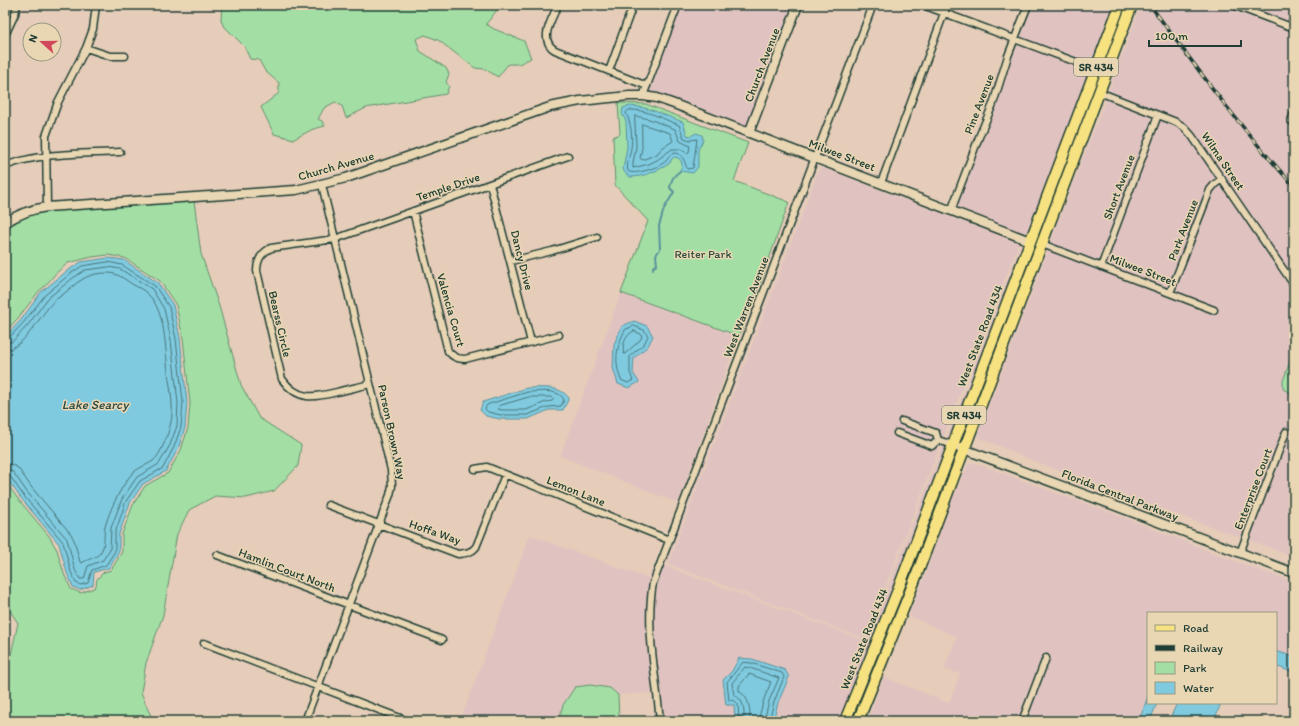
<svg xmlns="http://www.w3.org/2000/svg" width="1299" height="726" viewBox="0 0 1299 726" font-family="Itim,sans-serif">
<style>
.built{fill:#e0c3c0;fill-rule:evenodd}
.green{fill:#a3dfa5;stroke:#618e6c}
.water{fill:#80cae0;stroke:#59929b}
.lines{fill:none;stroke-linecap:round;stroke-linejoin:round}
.shore{stroke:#467579;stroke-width:1}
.stream{stroke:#59929b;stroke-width:2}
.minor-casing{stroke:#1f3d34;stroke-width:9}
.tertiary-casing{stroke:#1f3d34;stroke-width:11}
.primary-casing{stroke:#1f3d34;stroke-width:13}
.minor{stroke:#e9d6b3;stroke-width:6}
.tertiary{stroke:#e9d6b3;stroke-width:8}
.primary{stroke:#f7e281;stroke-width:10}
.rail-casing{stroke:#1f3d34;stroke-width:3.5}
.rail{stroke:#e9d6b3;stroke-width:2;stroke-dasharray:6;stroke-linecap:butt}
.labels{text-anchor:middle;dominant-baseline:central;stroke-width:3;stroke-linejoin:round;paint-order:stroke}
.shield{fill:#e9d6b3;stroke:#5c6b5a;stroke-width:1}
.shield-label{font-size:11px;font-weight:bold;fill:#1f3d34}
.street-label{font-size:12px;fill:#1f3d34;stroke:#e9d6b3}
.park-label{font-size:12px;fill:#2c4d3f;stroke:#e9d6b3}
.water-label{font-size:13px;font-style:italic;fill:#294b45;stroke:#e9d6b3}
</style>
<rect width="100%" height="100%" fill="#e5cdb9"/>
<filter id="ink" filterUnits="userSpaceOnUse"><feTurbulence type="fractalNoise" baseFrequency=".025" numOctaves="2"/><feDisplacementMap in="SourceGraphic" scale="8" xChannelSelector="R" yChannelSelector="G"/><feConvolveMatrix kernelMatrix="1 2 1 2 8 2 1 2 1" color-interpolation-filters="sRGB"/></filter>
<g filter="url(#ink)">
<path class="built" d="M681 5H792L746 128 649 92Z
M1032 5H1113L1091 64 1019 38Z
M1141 5H1224L1294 31V103L1286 122 1293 125 1294 122V280L1193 132 1187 125 1177 119 1108 92Z
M1242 5H1294V25Z
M1017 44 1089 70 1025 236 955 209 982 138 996 105Z
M1106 98 1154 117 1098 262 1050 244Z
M1161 119 1175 124 1182 129 1217 178 1212 182 1207 189 1168 289 1105 265Z
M817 162 1023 242 949 440 946 439 1022 242 820 164 817 166 666 565 668 567 866 641 867 640 943 445 946 446 887 606 841 721H773L778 703 789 677 752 659 739 658 732 671 723 680 734 705 735 721H664L653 619V601L656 584Z
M820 167 1019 243 865 639 668 564Z
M1221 184 1294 291V350L1283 381V389L1294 395V557L1249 540 1290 430 1284 428 1242 538 1161 509 1037 462 977 437 1048 250 1216 315 1218 309 1175 292 1213 192 1217 186Z
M621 293 739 336 678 503 560 456ZM647 326 648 346 634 357 633 373 618 384Z
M972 462 1123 517 1227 558 1294 582V657L1276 651V613H1148V696L1139 721H1025L1050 657 1044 654 1018 721H867L884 677 949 703 960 674 944 669 957 637 909 616 925 575 953 498 968 465Z
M530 535 647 578 655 566 650 582 646 616 654 693 618 695 610 688 590 685 575 688 563 705 558 721H460Z"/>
<path class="green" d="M222 5H501L486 24 494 29 524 41 531 58 519 64H508L498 77 485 69 475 68 438 40 425 35 416 39 420 51 446 68 449 74 446 82 449 86 446 94 366 108 346 118 342 106 335 102 324 108 318 119 322 121 325 126 313 129 294 139 274 134 261 107 279 93V83L265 71 259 60 250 59 244 46 223 25 221 20Z
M618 103 646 104 748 143 734 181 789 202 762 279 739 336 621 293 648 221 615 185 613 137 620 134Z
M194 201 201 254 219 306 241 385 259 418 301 445 298 466 274 491 246 498 215 496 189 510 177 534 163 615 146 663 141 692 148 710 154 721H5V682L18 623 5 603V481L18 499 49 536 57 550 64 574 71 589 81 593 94 588 96 586 97 579 104 572 111 570 122 552V534L133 505 145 486 168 473 181 450 188 428 190 403 183 338 176 305 160 281 125 258 108 255 92 257 68 263 56 273 46 285 39 291 18 318 5 332V228C17 217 32 214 48 210Z
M1294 350V395L1283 389V381Z
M590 685 610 688 618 695 619 721H558L563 705 575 687Z"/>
<path class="water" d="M629 106C647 106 666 116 683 122L687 135 691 136 696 133 702 135 703 140 698 150V167L693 173 680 171 682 165C681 160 680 158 674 157L671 160 670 163C658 171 644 177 630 177L625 173 623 169 627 147 626 121 622 114 623 108Z
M108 258 124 260 158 283 173 305 180 338 187 402 185 428 178 449 166 471 143 484 130 503 119 534V551L109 568 94 572 93 585 80 590 73 587 67 573 59 544 20 497 5 476V337L21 320 41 292 67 271 81 262Z
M634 321 647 326 653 336 648 346 634 358 633 373 639 382 629 388 618 384 613 368 614 344 622 326Z
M527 388C543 388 559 385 569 398L563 410H549L528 419H500L486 416 480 410 483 402Z
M1276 651 1294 657V673L1276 666Z
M739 658 752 659 785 670 789 677 778 703 773 721H735L734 705H726L723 680 732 671Z
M1148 696V703H1157L1150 721H1139Z
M1177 703H1221L1214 721H1169Z"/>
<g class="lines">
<path class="shore" d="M629 110C646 109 663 119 679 125L684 138 690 140 697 139 693 168 687 169C685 161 680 147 669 156 668 158 667 160 666 161 660 167 634 176 628 171 626 163 630 156 631 148 633 137 631 123 626 113Z
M635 116 649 119 675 129 680 141 690 146 689 152 687 153 680 149H672L657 160 649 164 633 168V163L636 147Z
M642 124 670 133 673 141 662 148 657 154 642 160 640 158 642 148Z
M634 326 644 330 648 336 644 344 630 356V373L633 380 628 383 621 380C614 361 616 348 625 330Z
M634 331 641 334 642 337 640 340 626 353 624 354C621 346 626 334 634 331Z
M5 339 9 338 24 322 45 295 70 274 82 266 94 264 108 262 122 265 155 286 169 307 176 339 183 402 181 427 174 447 163 468 140 481 126 501 115 533V551L106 565 92 570 88 583 81 585 76 583 71 572 63 542 23 495 10 476 5 474
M5 344 13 341 28 325 48 298 73 278 85 270 108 267 120 269 152 289 164 309 171 340 178 403 177 426 170 445 159 464 137 477 122 499 111 528 110 549 103 560 88 566 84 579H80L75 570 67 539 27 492 13 472 9 470 5 469
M5 350C24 349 41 314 53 302 57 298 63 295 67 291 81 279 89 273 108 273 118 273 124 279 132 284 137 287 144 290 148 294 166 312 165 348 168 372 170 389 175 409 170 426 168 435 160 456 153 461 146 466 136 468 130 476 119 491 110 509 105 527 103 537 106 545 100 553 97 558 87 559 82 563L80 562 74 540 71 534 32 488 18 468 13 465 5 463
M528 392C538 392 559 388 564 400L561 406 548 407 527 415H501L488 412 485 409 487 405Z
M529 397H551L554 399 552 401 546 402 526 410H502L498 409 499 406Z
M739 721 738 704 735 701 729 700 727 682 743 662 751 663 782 673 784 677 774 702 769 721
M744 721C744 710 745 700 734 695L732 683 745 667 750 668 779 678 769 701 764 721
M750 721C750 709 750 698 739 691V686L749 674 771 682 764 699 758 721"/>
<path class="stream" d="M653 269V267L657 265 656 255 660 249 659 226 664 209 674 192 670 188C671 180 673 176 680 171"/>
<defs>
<path id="minor" d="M558 5C552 19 538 40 555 50L647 86
M923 5 1095 69
M1233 5 1294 28
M5 35 15 14 17 5
M86 48 110 56H125
M609 71 633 5
M1099 92 1176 122 1184 127 1192 136 1294 285
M643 96 678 5
M1291 121 1294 113
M5 166C41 152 82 154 120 152
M881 183 947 5
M490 184 531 342
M47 207 46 136 58 102 86 48 93 29 96 5
M413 211 448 351C453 357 457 359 465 359L559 335
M951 211 979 137 993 104 1008 56 1028 5
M1042 244 1214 310
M511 261 552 251 597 237
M1101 267 1158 115
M1170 293 1210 190 1215 184 1222 179
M370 384C359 387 348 389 337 392 313 398 298 401 282 379L257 271C257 260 261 253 271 248L335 239 568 156
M902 421 936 433 938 440
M897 433 932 446 938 440
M938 440 953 445
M475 469 487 467 669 540
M328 505 458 554C466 553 471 553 476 547L505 475
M1240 553 1286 432
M217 555 442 640
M204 643 408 721
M305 721 390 495 392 486 391 470 322 185
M660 721C656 676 645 627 653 583L873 5
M1022 721 1046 658"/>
<path id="tertiary" d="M749 133 798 5
M5 223C18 214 32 209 47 207L296 190 346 178 550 107 580 101 629 96H643L657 98 674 104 1030 241
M953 445 1294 573"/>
<path id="primary" d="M845 721 898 590 1120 5
M858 721 914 582 1132 5"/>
</defs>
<use href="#minor" class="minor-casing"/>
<use href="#tertiary" class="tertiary-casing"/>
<use href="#primary" class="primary-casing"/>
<use href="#minor" class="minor"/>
<use href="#tertiary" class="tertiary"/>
<use href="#primary" class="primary"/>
<defs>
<path id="rail" d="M1150 5C1196 67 1241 129 1294 186"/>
</defs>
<use href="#rail" class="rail-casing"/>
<use href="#rail" class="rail"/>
</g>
</g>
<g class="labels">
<g class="shield">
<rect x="1074" y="58" width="44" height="18" rx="3"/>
<rect x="942" y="406" width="44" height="18" rx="3"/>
</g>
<g class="shield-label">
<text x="1096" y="67">SR 434</text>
<text x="964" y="415">SR 434</text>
</g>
<g class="street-label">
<text transform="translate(762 65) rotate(-69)">Church Avenue</text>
<text transform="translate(979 104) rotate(-69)">Pine Avenue</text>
<text transform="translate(842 155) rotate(21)">Milwee Street</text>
<text transform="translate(1223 161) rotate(56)">Wilma Street</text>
<text transform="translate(336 166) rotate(-16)">Church Avenue</text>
<text transform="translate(448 187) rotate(-19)">Temple Drive</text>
<text transform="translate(1119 187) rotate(-69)">Short Avenue</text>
<text transform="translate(1183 230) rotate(-69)">Park Avenue</text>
<text transform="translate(522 260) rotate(76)">Dancy Drive</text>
<text transform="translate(1143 270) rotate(21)">Milwee Street</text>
<text transform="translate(746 307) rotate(-69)">West Warren Avenue</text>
<text transform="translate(451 310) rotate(74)">Valencia Court</text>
<text transform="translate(280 324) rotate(77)">Bearss Circle</text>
<text transform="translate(980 336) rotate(-69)">West State Road 434</text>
<text transform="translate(392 432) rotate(78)">Parson Brown Way</text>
<text transform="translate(1253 489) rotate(-69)">Enterprise Court</text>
<text transform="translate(576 491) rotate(22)">Lemon Lane</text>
<text transform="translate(1120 495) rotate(21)">Florida Central Parkway</text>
<text transform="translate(435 532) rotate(19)">Hoffa Way</text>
<text transform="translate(287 570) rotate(21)">Hamlin Court North</text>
<text transform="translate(864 639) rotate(-68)">West State Road 434</text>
</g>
<g class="park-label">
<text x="703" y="254">Reiter Park</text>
</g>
<g class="water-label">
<text x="95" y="404">Lake Searcy</text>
</g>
</g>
<rect width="1299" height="726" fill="none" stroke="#e9d6b3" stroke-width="20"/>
<rect x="10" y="10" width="1279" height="706" fill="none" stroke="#1f3d34" stroke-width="1.5" filter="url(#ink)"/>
<rect x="1147" y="612" width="130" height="92" fill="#e9d6b3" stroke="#989980"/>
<rect x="1155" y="625" width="20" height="6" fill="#f7e281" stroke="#989980"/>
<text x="1183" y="632" font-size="12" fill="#1f3d34">Road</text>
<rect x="1155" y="645" width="20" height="6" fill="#1f3d34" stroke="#989980"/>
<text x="1183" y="652" font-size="12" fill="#1f3d34">Railway</text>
<rect x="1155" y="662" width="20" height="12" fill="#a3dfa5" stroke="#989980"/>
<text x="1183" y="672" font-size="12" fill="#1f3d34">Park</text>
<rect x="1155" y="682" width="20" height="12" fill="#80cae0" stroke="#989980"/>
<text x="1183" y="692" font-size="12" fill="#1f3d34">Water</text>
<g transform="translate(42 42) rotate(291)"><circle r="19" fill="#e9d6b3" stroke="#989980"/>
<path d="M0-3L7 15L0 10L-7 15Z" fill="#d1495b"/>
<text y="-6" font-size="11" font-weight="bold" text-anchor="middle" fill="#1f3d34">N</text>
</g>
<path d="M1149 40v6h92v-6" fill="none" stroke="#1f3d34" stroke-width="2"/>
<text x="1155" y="40" font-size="12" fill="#1f3d34" stroke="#e9d6b3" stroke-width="3" paint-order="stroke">100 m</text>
</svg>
